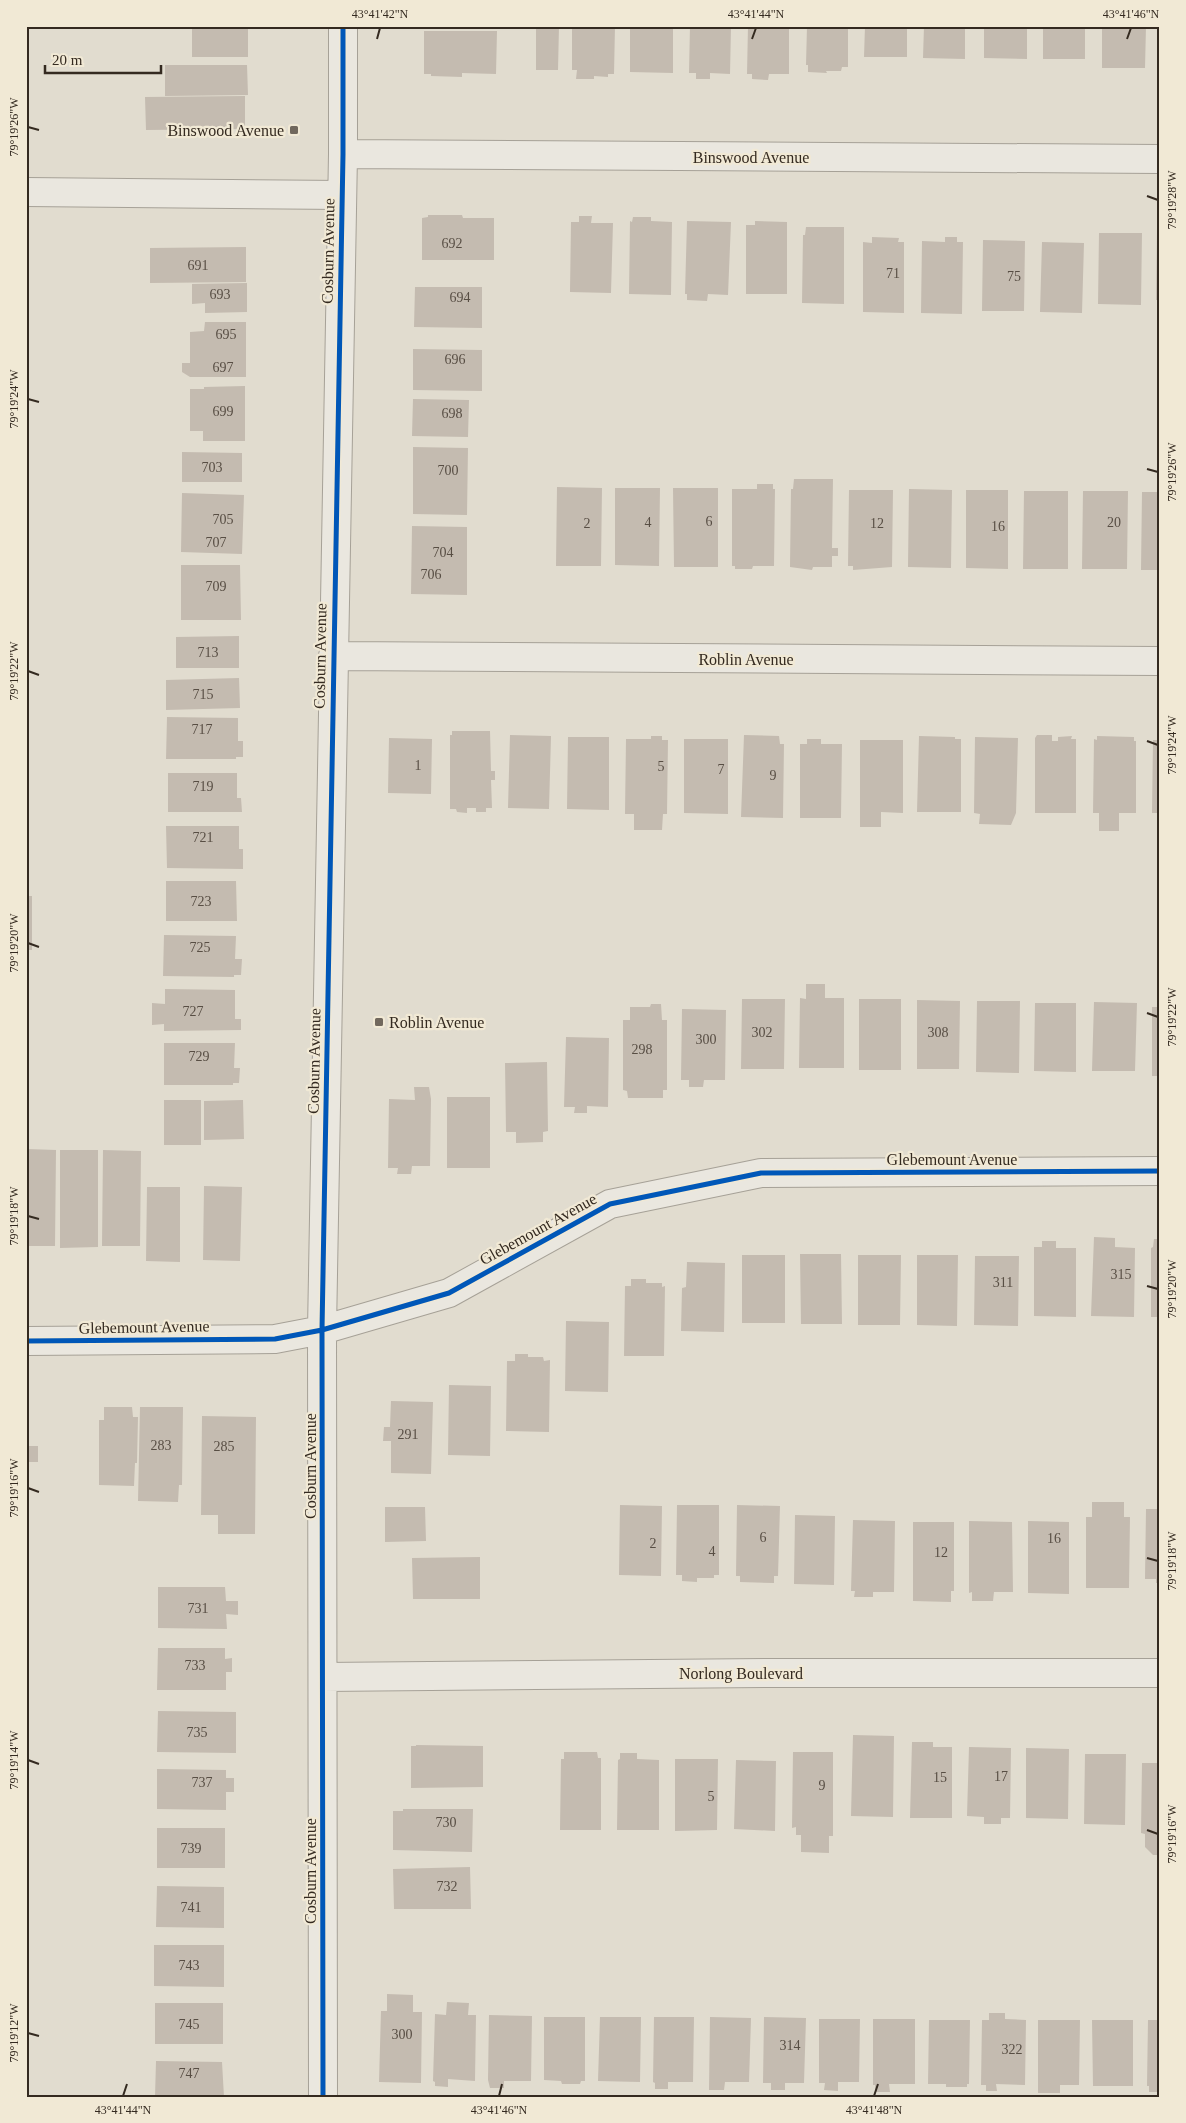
<svg xmlns="http://www.w3.org/2000/svg" width="1186" height="2123" viewBox="0 0 1186 2123" font-family="Georgia,serif">
<style>
.building{fill:#c4bbb0}
.lines{fill:none;stroke-linecap:round;stroke-linejoin:round}
.minor-casing{stroke:#a6a197;stroke-width:30}
.minor{stroke:#eae7df;stroke-width:28}
.cycleway-casing{stroke:#f1e9d5;stroke-width:8}
.cycleway{stroke:#0057b8;stroke-width:5}
.ticks{fill:none;stroke:#342a20;stroke-width:2}
.poi-dot{fill:#71685d;stroke:#f1e9d5;stroke-width:2}
.labels{text-anchor:middle;dominant-baseline:central;stroke-width:4.5;stroke-linejoin:round;paint-order:stroke}
.number-label{font-size:14px;fill:#584e44}
.poi-label{font-size:16px;fill:#342a20;stroke:#f1e9d5;text-anchor:end}
.street-label{font-size:16px;fill:#342a20;stroke:#f1e9d5}
.neatline{fill:none;stroke:#342a20;stroke-width:2}
.ticks-label{font-size:12px;text-anchor:middle;fill:#342a20}
</style>
<rect width="100%" height="100%" fill="#e1dccf"/>
<path class="building" d="M192 26H248V57H192Z
M536 26H559L558 70H536Z
M572 26H615L614 74H608V77L594 76V79H576L577 70H572Z
M630 26H673V73L630 72Z
M690 26H731L730 74 710 73V79H696V73H689Z
M748 26H789V74H769L768 80 752 79V74H747Z
M807 26H848V67H842L841 71H826L827 73 808 72V65H806Z
M865 26H907V57H864Z
M924 26H965V59L923 58Z
M984 26H1027V59L984 58Z
M1043 26H1085V59H1043Z
M1102 26H1146L1145 68H1102Z
M424 31H497L496 74 462 73V77L431 76V74H424Z
M165 65H247L248 95 165 96Z
M245 96V129L146 130 145 97Z
M428 215H462L463 218H494V260H422V218L428 217Z
M579 216H592L591 223H613L611 293 570 292 571 222H579Z
M633 217H651V221L672 222 671 295 629 294 630 221 632 222Z
M687 221 731 222 728 295 708 294 707 301 687 300V294H685Z
M755 221 787 222V294H746V225H755Z
M806 227H844V304L802 303 803 235H805Z
M1157 228H1160V300H1156Z
M1099 233H1142L1141 305 1098 304Z
M872 237 899 238 898 242H904V313L863 312V242L872 243Z
M945 237H957V242H963L962 314 921 313 922 241 945 242Z
M983 240 1025 241 1024 311H982Z
M1042 242 1084 243 1082 313 1040 312Z
M246 247V282L150 283V248Z
M247 283V312L205 313V303L192 304V284Z
M415 287H482V328L414 327Z
M205 322H246V377H190L182 372V363H190V332L204 331Z
M413 349 482 350V391L413 390Z
M245 386V441H203V431H190V389H204V387Z
M413 399 469 400 468 437 412 436Z
M413 447 468 448 467 515 413 514Z
M182 452 242 453V482H182Z
M794 479H833L832 548H838V556H832V567H813L812 570 790 567 791 489H793Z
M757 484H773V489H775L774 566H753L752 569H735V566H732V489H757Z
M557 487 602 488 601 566H556Z
M615 488H660L659 566 615 565Z
M673 488H718V567H674Z
M909 489 952 490 951 568 908 567Z
M849 490H893L892 567 853 570V566H848Z
M966 490H1008V569L966 568Z
M1024 491H1068V569H1023Z
M1083 491H1128L1127 569H1082Z
M1142 492H1160V570H1141Z
M182 493 244 495 242 554 181 552Z
M412 526 467 527V595L411 594Z
M181 565H240L241 620H181Z
M239 636V668H176V637Z
M239 678 240 708 166 710V680Z
M167 717 238 718V741H243V757H236V759H166Z
M452 731H490L491 771H495V780H491L492 808H486V812H476V808H467V813L457 812 456 809H450V735H452Z
M510 735 551 736 549 809 508 808Z
M744 735 779 736 780 744H784L783 818 741 817Z
M1037 735H1052V741H1058V737L1072 736 1071 739H1076V813H1035V738Z
M651 736H662V740H668L667 814H663L662 830H634V814H625L626 739H651Z
M919 736 955 737V739H961V812H917Z
M1097 736 1134 737V741H1136V813H1119V831H1099V813H1093L1094 739 1097 740Z
M568 737H609V810L567 809Z
M975 737 1018 738 1016 813 1011 825 979 824 980 814 974 813Z
M389 738 432 739 431 794 388 793Z
M684 739H728V814L684 813Z
M807 739H821V744H842L841 818H800V744H807Z
M860 740H903V813L881 812V827H860Z
M1153 740H1160V813H1152Z
M168 773H237V798H241L242 812H168Z
M166 826H239V849H243V869L167 868Z
M166 881H236L237 921H166Z
M26 896H32V950H26Z
M164 935 236 936 235 959H242L241 975H234V977L163 976Z
M806 984H825V998H844V1068H799L800 998 806 999Z
M165 989 235 990V1019H241V1030L164 1031V1024L152 1025V1003L165 1004Z
M742 999H785L784 1069H741Z
M859 999H901V1070H859Z
M917 1000 960 1001 959 1069H917Z
M977 1001H1020L1019 1073 976 1072Z
M1094 1002 1137 1003 1135 1071H1092Z
M1035 1003H1076V1072L1034 1071Z
M651 1004H661L662 1020H667V1090H663V1098H628L627 1091 623 1090V1020H630V1007H650Z
M1152 1007H1160V1076H1152Z
M682 1009 726 1010 725 1080H704L703 1087H689V1080H681Z
M566 1037 609 1038 608 1107 587 1106V1113H574L575 1107H564Z
M164 1043H235L234 1068H240L239 1083H233V1085H164Z
M547 1062 548 1131 543 1132V1142L516 1143V1132H506L505 1063Z
M414 1087H429L431 1099 430 1166H412L411 1174H397L398 1168H388L389 1099 415 1100Z
M447 1097H490V1168H447Z
M164 1100H201V1145H164Z
M243 1100 244 1139 204 1140V1101Z
M26 1149 56 1150 55 1246H26Z
M60 1150H98V1247L60 1248Z
M103 1150 141 1151 140 1246H102Z
M204 1186 242 1187 240 1261 203 1260Z
M147 1187H180V1262L146 1261Z
M1094 1237 1115 1238V1247L1135 1248 1134 1317 1091 1316Z
M1154 1239H1160V1317H1151V1248L1153 1247Z
M1042 1241H1056V1248H1076V1317L1034 1316V1247H1042Z
M800 1254H841L842 1324H801Z
M742 1255H785V1323H742Z
M858 1255H901L900 1325H858Z
M917 1255H958L957 1326 917 1325Z
M975 1256H1019L1018 1326 974 1325Z
M687 1262 725 1263 724 1332 681 1331 682 1288 686 1287Z
M631 1279H646V1283H662V1287L665 1286 664 1356H624L625 1286H631Z
M566 1321 609 1322 608 1392 565 1391Z
M515 1354H528V1357H543L544 1361 550 1360 549 1432 506 1431 507 1361H515Z
M449 1385 491 1386 490 1456 448 1455Z
M391 1401 433 1402 431 1474 391 1473V1441H383L384 1427H390Z
M104 1407H132L133 1417H138L137 1463H135L134 1486 99 1485V1420H104Z
M140 1407H183L182 1485H179L178 1502 138 1501Z
M202 1416 256 1417 255 1534H218V1515H201Z
M26 1446H38V1462H26Z
M1092 1502H1124V1517H1130L1129 1588H1086V1517H1092Z
M620 1505 662 1506 661 1576 619 1575Z
M677 1505H719V1575H714V1578H697V1582L682 1581V1575H676Z
M737 1505 780 1506 778 1576H774V1583L740 1582V1576H736Z
M385 1507H425L426 1541 385 1542Z
M1146 1509H1160V1583H1156V1579H1145Z
M795 1515 835 1516 834 1585 794 1584Z
M853 1520 895 1521 894 1592H873V1597H854L855 1591H851Z
M969 1521 1012 1522 1013 1592H994L993 1601H972V1592L969 1593Z
M1028 1521 1069 1522V1594L1028 1593Z
M913 1522H954V1591H951V1602L913 1601Z
M480 1557V1599H413L412 1558Z
M158 1587H225L226 1601H238V1615L226 1614 227 1629 158 1628Z
M158 1648H225V1659L232 1658V1672H226V1690H157Z
M158 1711 236 1712V1753L157 1752Z
M853 1735 894 1736 893 1817 851 1816Z
M912 1742H933V1747H952V1818H910Z
M416 1745 483 1746V1787L411 1788V1746H416Z
M969 1747 1011 1748 1010 1818H1001V1824H984V1817L967 1816Z
M1026 1748 1069 1749 1068 1819 1026 1818Z
M564 1752H597L598 1758H601V1830H560L561 1759H564Z
M793 1752H833V1836H829V1853L801 1852V1835H796V1827L792 1828Z
M620 1753H637V1759L659 1760V1830H617L618 1760 620 1759Z
M1085 1754H1126L1125 1825 1084 1824Z
M675 1759H718L717 1830 675 1831Z
M736 1760 776 1761 775 1831 734 1829Z
M1142 1763H1160V1855H1153L1145 1847V1834L1141 1833Z
M157 1769 226 1770V1778H234V1792H226V1810L157 1809Z
M403 1809H473L472 1852 393 1850V1811H403Z
M157 1828H225V1868H157Z
M470 1867 471 1909H394L393 1869Z
M157 1886 224 1887V1928L156 1927Z
M154 1945H224V1987L154 1986Z
M387 1994 413 1995V2012H422L421 2083 379 2082 381 2011H387Z
M447 2002 469 2003 468 2015H476L475 2081 448 2079V2087L435 2086V2082L433 2081 435 2014 446 2015Z
M155 2003H223V2044H155Z
M989 2013H1005V2019L1026 2020 1025 2085 996 2084 997 2091H986V2085H981L982 2020H989Z
M489 2015 532 2016 531 2081H504V2088H490L488 2080Z
M544 2017H585V2081H581L580 2084H562L561 2081 544 2080Z
M600 2017H641L640 2082 598 2081Z
M654 2017H694L693 2082H668V2089H655V2083L653 2082Z
M710 2017 751 2018 749 2082H725L724 2090H709Z
M764 2017 806 2018 804 2083H785V2090H771V2083H763Z
M819 2019H860L859 2082H838V2091L824 2090 825 2083H819Z
M873 2019H915V2084H889L890 2092H875V2085H873Z
M929 2020H970L969 2084H967V2087H946V2084H928Z
M1038 2020H1080L1079 2085H1060V2093H1038Z
M1092 2020H1133V2086H1093Z
M1148 2020H1160V2092H1149V2086H1147Z
M156 2061 222 2062 224 2097H155Z"/>
<g class="lines">
<defs>
<path id="minor" d="M343 154 1160 159
M26 192 342 195
M333 656 1160 661
M26 1341 275 1339 322 1330 449 1293 610 1204 761 1173 1160 1171
M323 1677 766 1673H1160
M323 2097 322 1330 343 154V26"/>
</defs>
<use href="#minor" class="minor-casing"/>
<use href="#minor" class="minor"/>
<defs>
<path id="cycleway" d="M26 1341 275 1339 322 1330 449 1293 610 1204 761 1173 1160 1171
M323 2097 322 1330 343 154V26"/>
</defs>
<use href="#cycleway" class="cycleway-casing"/>
<use href="#cycleway" class="cycleway"/>
</g>
<path class="ticks" d="M377 39 380 28M752 39 756 28M1127 39 1131 28M28 127 39 130M1147 196 1158 200M28 399 39 402M1147 469 1158 472M28 671 39 675M1147 741 1158 745M28 943 39 947M1147 1013 1158 1017M28 1216 39 1219M1147 1286 1158 1289M28 1488 39 1492M1147 1558 1158 1561M28 1760 39 1764M1147 1830 1158 1834M28 2033 39 2036M123 2096 127 2084M499 2096 502 2084M874 2096 878 2084"/>
<g class="poi-dot">
<rect x="289" y="125" width="10" height="10" rx="2.5"/>
<rect x="374" y="1017" width="10" height="10" rx="2.5"/>
</g>
<g class="labels">
<g class="number-label">
<text x="452" y="243">692</text>
<text x="198" y="265">691</text>
<text x="893" y="273">71</text>
<text x="1014" y="276">75</text>
<text x="220" y="294">693</text>
<text x="460" y="297">694</text>
<text x="226" y="334">695</text>
<text x="455" y="359">696</text>
<text x="223" y="367">697</text>
<text x="223" y="411">699</text>
<text x="452" y="413">698</text>
<text x="212" y="467">703</text>
<text x="448" y="470">700</text>
<text x="223" y="519">705</text>
<text x="709" y="521">6</text>
<text x="648" y="522">4</text>
<text x="1114" y="522">20</text>
<text x="587" y="523">2</text>
<text x="877" y="523">12</text>
<text x="998" y="526">16</text>
<text x="216" y="542">707</text>
<text x="443" y="552">704</text>
<text x="431" y="574">706</text>
<text x="216" y="586">709</text>
<text x="208" y="652">713</text>
<text x="203" y="694">715</text>
<text x="202" y="729">717</text>
<text x="418" y="765">1</text>
<text x="661" y="766">5</text>
<text x="721" y="769">7</text>
<text x="773" y="775">9</text>
<text x="203" y="786">719</text>
<text x="203" y="837">721</text>
<text x="201" y="901">723</text>
<text x="200" y="947">725</text>
<text x="193" y="1011">727</text>
<text x="762" y="1032">302</text>
<text x="938" y="1032">308</text>
<text x="706" y="1039">300</text>
<text x="642" y="1049">298</text>
<text x="199" y="1056">729</text>
<text x="1121" y="1274">315</text>
<text x="1003" y="1282">311</text>
<text x="408" y="1434">291</text>
<text x="161" y="1445">283</text>
<text x="224" y="1446">285</text>
<text x="763" y="1537">6</text>
<text x="1054" y="1538">16</text>
<text x="653" y="1543">2</text>
<text x="712" y="1551">4</text>
<text x="941" y="1552">12</text>
<text x="198" y="1608">731</text>
<text x="195" y="1665">733</text>
<text x="197" y="1732">735</text>
<text x="1001" y="1776">17</text>
<text x="940" y="1777">15</text>
<text x="202" y="1782">737</text>
<text x="822" y="1785">9</text>
<text x="711" y="1796">5</text>
<text x="446" y="1822">730</text>
<text x="191" y="1848">739</text>
<text x="447" y="1886">732</text>
<text x="191" y="1907">741</text>
<text x="189" y="1965">743</text>
<text x="189" y="2024">745</text>
<text x="402" y="2034">300</text>
<text x="790" y="2045">314</text>
<text x="1012" y="2049">322</text>
<text x="189" y="2073">747</text>
</g>
<g class="poi-label">
<text x="284" y="130">Binswood Avenue</text>
<text x="389" y="1022" text-anchor="start">Roblin Avenue</text>
</g>
<g class="street-label">
<text x="751" y="157">Binswood Avenue</text>
<text transform="translate(328 251) rotate(-89)">Cosburn Avenue</text>
<text transform="translate(320 656) rotate(-89)">Cosburn Avenue</text>
<text x="746" y="659">Roblin Avenue</text>
<text transform="translate(314 1061) rotate(-89)">Cosburn Avenue</text>
<text x="952" y="1159">Glebemount Avenue</text>
<text transform="translate(538 1229) rotate(-29)">Glebemount Avenue</text>
<text transform="translate(144 1327) rotate(-1)">Glebemount Avenue</text>
<text transform="translate(310 1466) rotate(-90)">Cosburn Avenue</text>
<text x="741" y="1673">Norlong Boulevard</text>
<text transform="translate(310 1871) rotate(-90)">Cosburn Avenue</text>
</g>
</g>
<rect width="1186" height="2123" fill="none" stroke="#f1e9d5" stroke-width="55"/>
<path d="M45 65v8h116v-8" fill="none" stroke="#342a20" stroke-width="2.5"/>
<text x="52" y="65" font-size="15" fill="#342a20" stroke="#f1e9d5" stroke-width="4" paint-order="stroke">20 m</text>
<rect x="28" y="28" width="1130" height="2068" class="neatline"/>
<g class="ticks-label">
<text x="380" y="18">43°41'42"N</text>
<text x="756" y="18">43°41'44"N</text>
<text x="1131" y="18">43°41'46"N</text>
<text transform="translate(14 127) rotate(-90)" y="4">79°19'26"W</text>
<text transform="translate(1172 200) rotate(-90)" y="4">79°19'28"W</text>
<text transform="translate(14 399) rotate(-90)" y="4">79°19'24"W</text>
<text transform="translate(1172 472) rotate(-90)" y="4">79°19'26"W</text>
<text transform="translate(14 671) rotate(-90)" y="4">79°19'22"W</text>
<text transform="translate(1172 745) rotate(-90)" y="4">79°19'24"W</text>
<text transform="translate(14 943) rotate(-90)" y="4">79°19'20"W</text>
<text transform="translate(1172 1017) rotate(-90)" y="4">79°19'22"W</text>
<text transform="translate(14 1216) rotate(-90)" y="4">79°19'18"W</text>
<text transform="translate(1172 1289) rotate(-90)" y="4">79°19'20"W</text>
<text transform="translate(14 1488) rotate(-90)" y="4">79°19'16"W</text>
<text transform="translate(1172 1561) rotate(-90)" y="4">79°19'18"W</text>
<text transform="translate(14 1760) rotate(-90)" y="4">79°19'14"W</text>
<text transform="translate(1172 1834) rotate(-90)" y="4">79°19'16"W</text>
<text transform="translate(14 2033) rotate(-90)" y="4">79°19'12"W</text>
<text x="123" y="2114">43°41'44"N</text>
<text x="499" y="2114">43°41'46"N</text>
<text x="874" y="2114">43°41'48"N</text>
</g>
</svg>
